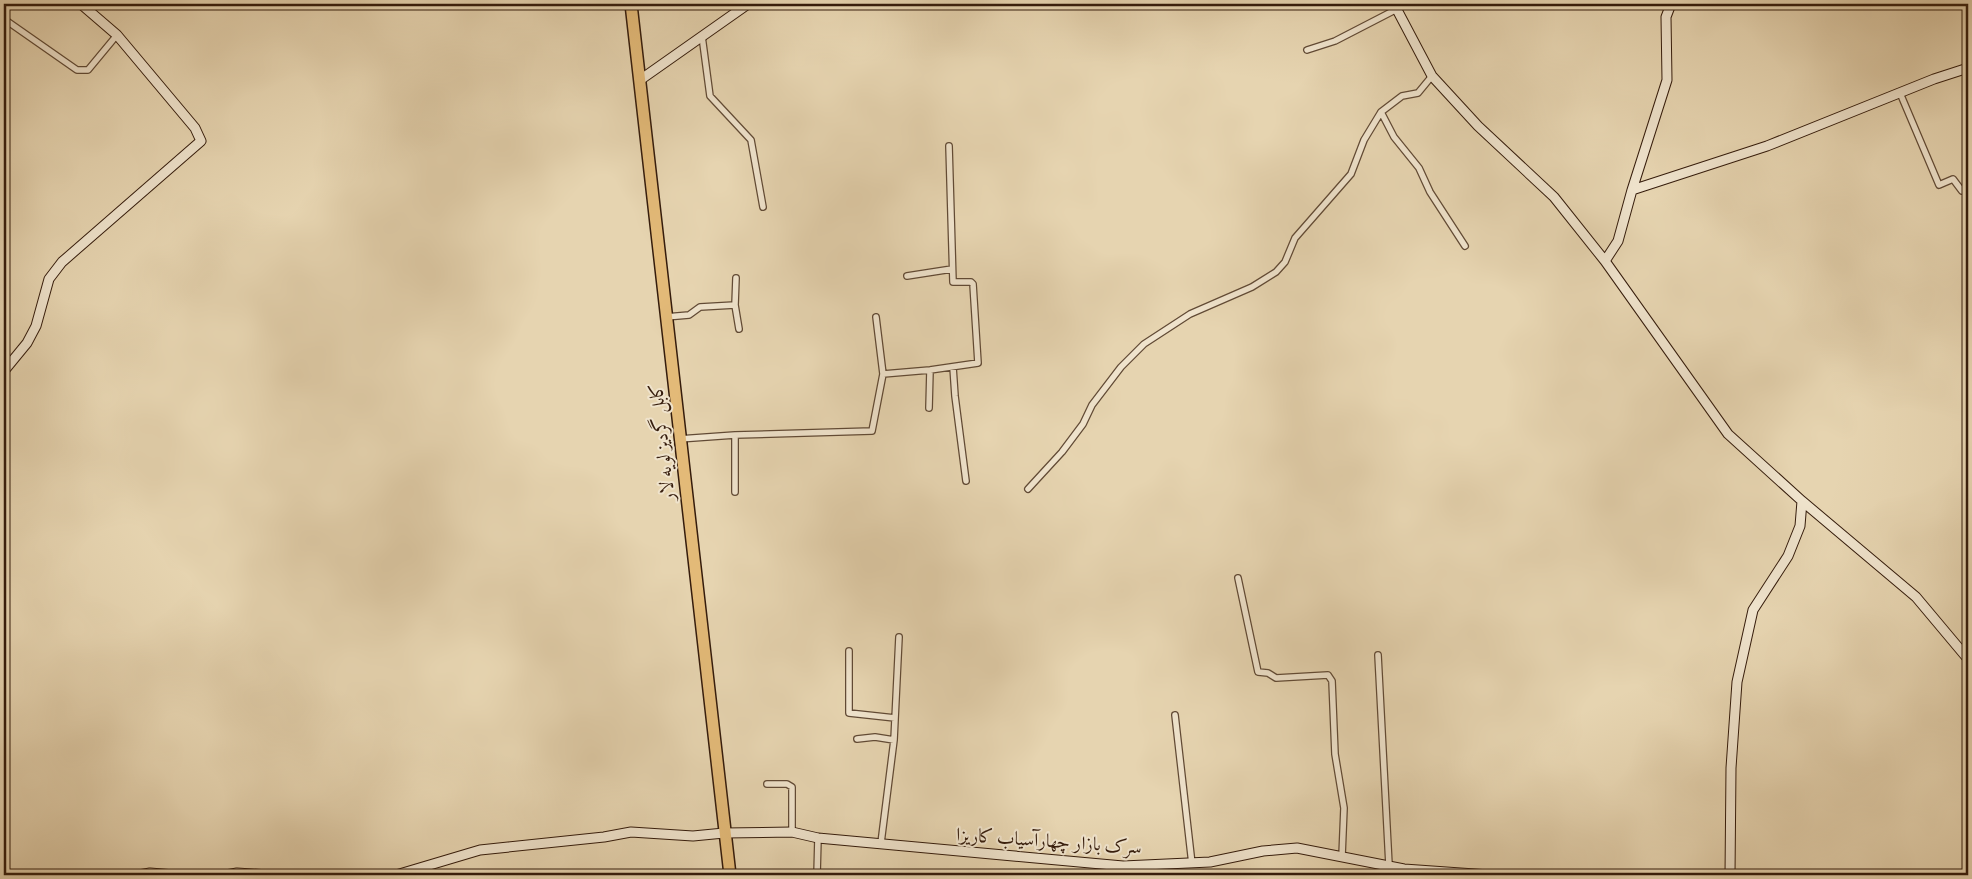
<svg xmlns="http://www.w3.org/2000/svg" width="1972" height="879" viewBox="0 0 1972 879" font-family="Alegreya,Amiri,serif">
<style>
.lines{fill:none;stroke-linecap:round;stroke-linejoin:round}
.street-casing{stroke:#614a35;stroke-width:8}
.secondary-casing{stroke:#351c0c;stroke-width:11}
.highway-casing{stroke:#351c0c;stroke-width:14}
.street{stroke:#efe3cc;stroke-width:5.5}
.secondary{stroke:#efe3cc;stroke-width:9}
.highway{stroke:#e3ba78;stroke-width:11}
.labels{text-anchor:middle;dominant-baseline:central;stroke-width:4;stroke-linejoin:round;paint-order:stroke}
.street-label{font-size:19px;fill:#351c0c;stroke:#efe3cc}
</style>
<rect width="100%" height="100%" fill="#e6d4b0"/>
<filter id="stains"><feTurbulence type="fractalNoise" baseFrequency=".004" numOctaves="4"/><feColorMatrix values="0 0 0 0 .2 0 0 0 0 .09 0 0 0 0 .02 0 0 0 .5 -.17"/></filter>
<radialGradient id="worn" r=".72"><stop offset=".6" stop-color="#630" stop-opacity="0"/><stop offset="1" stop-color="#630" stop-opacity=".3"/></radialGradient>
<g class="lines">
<defs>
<path id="street" d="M4 19 77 70H88L117 35
M702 36 710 96 751 140 763 207
M1307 50 1335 41 1397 9
M1900 93 1939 185 1953 179 1962 191H1968
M1381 112 1394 137 1419 168 1430 192 1465 246
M907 276 952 269
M736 278 735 305 739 329
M666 317 689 315 700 307 735 305
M953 367 955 396 966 481
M883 374 930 370 978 363 973 284 971 282H953L949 146
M929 408 930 370
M735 435V492
M679 439 735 435 872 431 883 374 876 317
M1028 489 1062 452 1083 424 1092 405 1121 367 1144 344 1190 314 1252 287 1276 272 1285 262 1295 238 1351 174 1364 140 1381 112 1402 96 1418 93 1432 76
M1238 578 1258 672 1268 673 1276 678 1328 675 1332 681 1335 754 1344 808 1342 856
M849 651V713L895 718
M1378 655 1389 865
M1175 715 1192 864
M857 739 875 737 894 740
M767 784H787L792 787V832
M881 843 894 740 899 637
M817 875 818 838"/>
<path id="secondary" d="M1394 4 1432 76 1478 126 1554 197 1605 261
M1671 4 1666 17 1667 80 1632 190 1618 241 1605 261 1728 434 1802 501 1916 597 1968 659
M640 80 748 4
M1632 190 1767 146 1934 79 1968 68
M4 371 27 343 36 326 49 279 62 262 201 141 195 128 117 35 81 4
M139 875 150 873 174 875
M226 875 237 873 268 875
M396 875 480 850 604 837 631 832 693 836 724 833 792 832 818 838 1123 866 1210 862 1263 851 1297 848 1404 869 1489 875
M1730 875 1731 768 1737 682 1753 610 1788 556 1800 526 1802 501"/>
<path id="highway" d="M631 4 730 875"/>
</defs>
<use href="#street" class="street-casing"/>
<use href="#secondary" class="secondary-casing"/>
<use href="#highway" class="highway-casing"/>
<use href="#street" class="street"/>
<use href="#secondary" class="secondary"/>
<use href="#highway" class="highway"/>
</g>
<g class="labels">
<g class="street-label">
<text transform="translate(662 442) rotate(-96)">کابل گردیز لویه لار</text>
<text transform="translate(1049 841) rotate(4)">سرک بازار چهارآسیاب کاریزا</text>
</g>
</g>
<rect width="1972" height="879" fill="none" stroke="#e6d4b0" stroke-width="20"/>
<rect x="5" y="5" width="1962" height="869" fill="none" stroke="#351c0c" stroke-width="2.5"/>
<rect x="10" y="10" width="1952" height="859" fill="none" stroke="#351c0c"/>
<rect width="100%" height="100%" filter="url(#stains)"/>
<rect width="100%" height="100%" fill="url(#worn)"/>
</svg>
